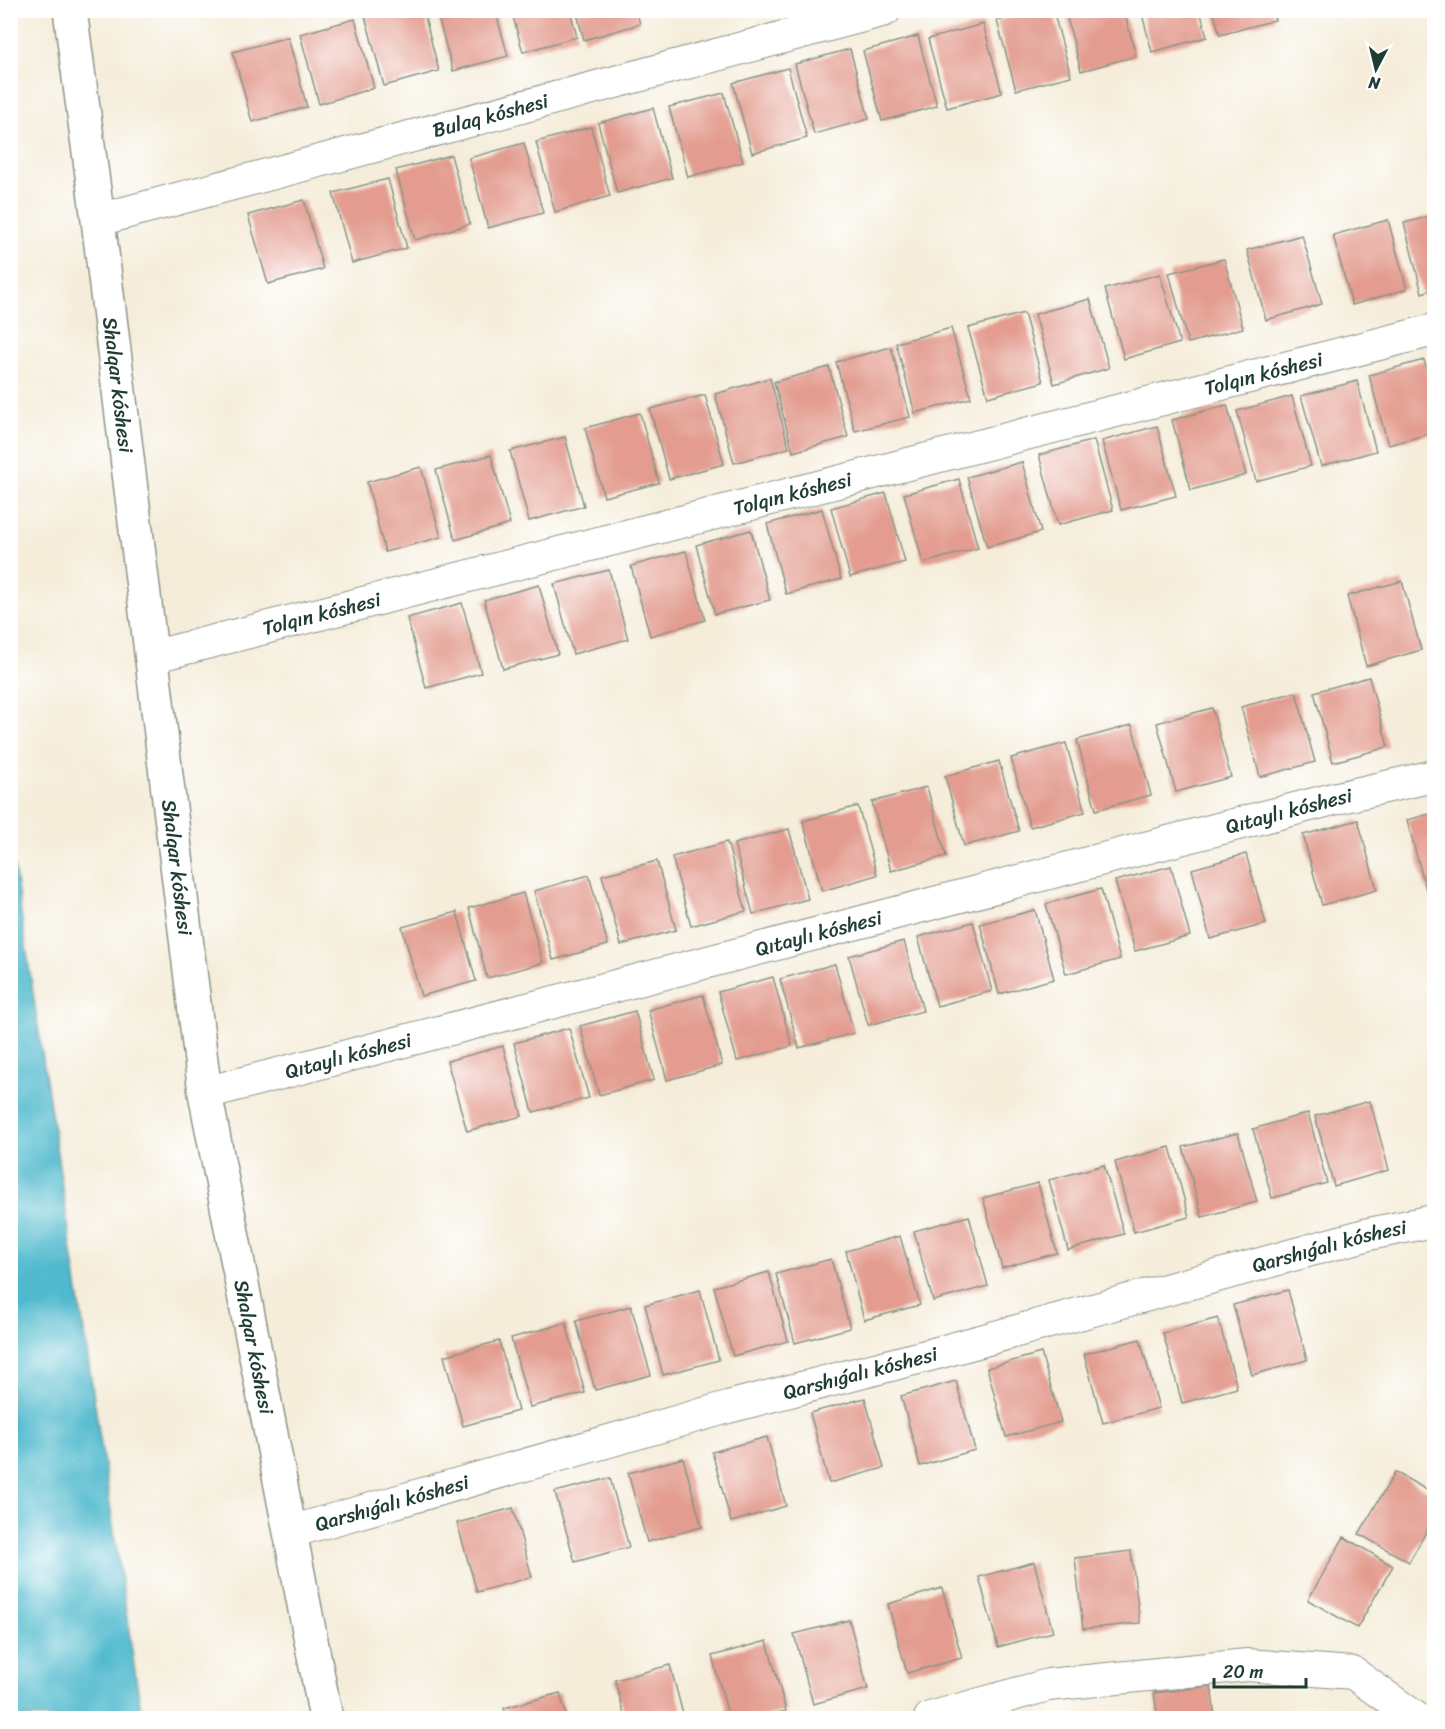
<svg xmlns="http://www.w3.org/2000/svg" width="1445" height="1729" viewBox="0 0 1445 1729" font-family="Sriracha,sans-serif">
<style>
.water{fill:#50b9cd;stroke:#387b80;stroke-width:1.5}
.building{fill:#e39c8f}
.lines{fill:none;stroke-linecap:round;stroke-linejoin:round}
.street-casing{stroke:#8a9587;stroke-width:34}
.secondary-casing{stroke:#8a9587;stroke-width:36}
.street{stroke:#fff;stroke-width:32}
.secondary{stroke:#fff;stroke-width:33}
.labels{text-anchor:middle;dominant-baseline:central;stroke-width:4.5;stroke-linejoin:round;paint-order:stroke}
.street-label{font-size:20px;fill:#1f3d34;stroke:#fff}
</style>
<rect width="100%" height="100%" fill="#fff"/>
<filter id="ink" filterUnits="userSpaceOnUse"><feTurbulence type="fractalNoise" baseFrequency=".0167" numOctaves="2"/><feDisplacementMap in="SourceGraphic" scale="12" xChannelSelector="R" yChannelSelector="G"/><feConvolveMatrix kernelMatrix="1 2 1 2 8 2 1 2 1" color-interpolation-filters="sRGB"/></filter>
<filter id="wash" filterUnits="userSpaceOnUse"><feTurbulence type="fractalNoise" baseFrequency=".008" numOctaves="4" result="noise"/><feDisplacementMap in="SourceGraphic" scale="24" xChannelSelector="R" yChannelSelector="G"/><feGaussianBlur stdDeviation="1.35" result="paint"/><feColorMatrix in="noise" values="0 0 0 0 0 0 0 0 0 0 0 0 0 0 0 0 0 1.4 0 .05"/><feComposite in="paint" operator="in"/></filter>
<g filter="url(#wash)">
<rect width="100%" height="100%" fill="#f5edda"/>
<path class="water" d="M10 840 142 1718H11Z"/>
<g id="blocks">
<path class="building" d="M387 10H423L439 71 384 86 365 16Z
M436 10H495L508 56 453 71Z
M511 10H570L577 37 523 52Z
M576 10H636L640 24 584 40Z
M1034 10H1053L1071 76 1016 90 997 21Z
M1065 10H1124L1136 56 1081 71Z
M1141 10H1200L1207 37 1152 52Z
M1213 10H1272L1275 20 1220 35Z
M355 19 374 88 319 104 300 34Z
M983 24 1002 93 947 108 928 39Z
M918 36 937 106 882 121 863 51Z
M288 37 307 107 252 122 233 52Z
M850 49 869 119 814 134 795 64Z
M788 68 807 138 752 153 733 83Z
M724 93 743 162 688 177 669 107Z
M653 108 672 178 617 193 598 123Z
M591 127 610 196 555 212 536 142Z
M524 143 543 213 488 228 469 158Z
M451 155 470 224 415 240 396 170Z
M388 179 407 248 352 263 333 193Z
M304 200 323 269 268 284 248 215Z
M1434 215V289L1422 293 1404 223Z
M1388 220 1407 289 1352 305 1333 235Z
M1302 235 1322 304 1266 320 1247 250Z
M1224 259 1243 328 1188 343 1169 273Z
M1160 274 1180 343 1124 359 1105 289Z
M1090 299 1109 368 1054 384 1035 314Z
M1024 313 1043 382 988 397 968 328Z
M951 328 971 398 915 413 896 343Z
M891 347 910 417 855 431 836 362Z
M1424 360 1434 397V433L1388 445 1369 375Z
M829 367 848 437 793 452 774 382Z
M770 378 789 448 734 463 715 394Z
M1357 381 1376 451 1321 466 1301 396Z
M705 395 724 464 669 479 650 409Z
M1292 396 1311 466 1256 481 1237 411Z
M1227 405 1246 475 1191 490 1172 420Z
M640 413 659 483 604 497 585 428Z
M1157 426 1176 496 1121 510 1102 441Z
M565 437 584 506 529 521 510 451Z
M1094 440 1113 510 1058 525 1039 455Z
M491 455 510 524 455 540 436 470Z
M1022 462 1041 532 987 547 967 477Z
M421 467 441 537 385 552 367 482Z
M959 479 978 548 923 563 904 494Z
M886 493 905 562 850 577 831 508Z
M822 509 841 579 786 594 767 524Z
M751 530 770 600 715 614 696 545Z
M686 551 705 620 650 636 631 566Z
M609 570 628 639 573 654 554 584Z
M1402 581 1421 650 1366 666 1347 596Z
M539 585 558 654 503 669 484 600Z
M462 603 481 673 426 688 407 618Z
M1369 677 1388 747 1333 762 1314 692Z
M1296 692 1315 762 1260 777 1241 707Z
M1212 708 1231 777 1176 792 1157 723Z
M1132 725 1151 795 1096 810 1077 740Z
M1066 743 1085 812 1030 827 1011 758Z
M999 761 1019 831 964 846 945 776Z
M927 787 946 856 891 871 872 802Z
M858 806 877 875 822 891 803 821Z
M1434 813V887L1426 890 1407 820Z
M1358 820 1377 890 1322 905 1303 835Z
M789 829 808 899 753 914 734 844Z
M727 842 746 911 691 926 672 857Z
M1246 854 1266 924 1210 939 1192 869Z
M657 861 676 930 621 945 602 875Z
M1171 866 1190 936 1135 951 1115 881Z
M589 875 608 945 553 960 534 891Z
M1101 889 1120 959 1066 974 1046 904Z
M523 893 543 963 487 978 469 908Z
M1035 910 1054 979 999 994 980 924Z
M457 912 476 981 421 996 402 927Z
M973 922 992 991 937 1006 918 937Z
M904 941 923 1011 868 1025 849 956Z
M835 964 854 1033 799 1048 780 979Z
M773 977 792 1046 737 1061 718 992Z
M703 995 722 1065 667 1080 648 1010Z
M635 1011 654 1080 599 1095 580 1026Z
M569 1028 589 1098 533 1112 514 1043Z
M503 1046 522 1116 467 1131 447 1061Z
M1370 1101 1389 1170 1334 1186 1315 1116Z
M1308 1113 1327 1183 1272 1198 1253 1129Z
M1238 1133 1257 1202 1202 1217 1183 1147Z
M1170 1147 1189 1217 1134 1232 1115 1162Z
M1104 1165 1124 1234 1068 1250 1049 1180Z
M1038 1183 1057 1253 1002 1268 983 1198Z
M969 1216 988 1286 933 1301 914 1231Z
M900 1236 920 1305 864 1320 846 1251Z
M831 1259 850 1328 795 1343 776 1274Z
M769 1272 788 1341 733 1356 714 1287Z
M700 1290 719 1360 663 1375 645 1305Z
M1288 1290 1307 1360 1252 1375 1233 1305Z
M631 1306 651 1375 595 1390 576 1321Z
M1218 1318 1237 1388 1182 1403 1163 1333Z
M566 1323 585 1393 530 1407 511 1338Z
M1140 1339 1159 1408 1103 1423 1084 1354Z
M499 1341 518 1411 463 1426 444 1356Z
M1041 1353 1061 1422 1006 1437 987 1368Z
M956 1381 975 1450 920 1466 901 1396Z
M865 1398 884 1468 829 1483 810 1413Z
M767 1437 786 1506 731 1522 712 1452Z
M683 1458 702 1527 647 1542 628 1473Z
M1395 1472 1434 1494V1518L1409 1562 1359 1534Z
M610 1478 629 1547 575 1562 555 1492Z
M513 1508 532 1577 477 1592 457 1523Z
M1344 1537 1393 1566 1357 1628 1308 1600Z
M1131 1551 1140 1623 1083 1629 1075 1558Z
M1034 1562 1053 1632 998 1647 979 1577Z
M942 1588 962 1658 907 1673 888 1604Z
M849 1620 868 1689 813 1704 794 1634Z
M767 1641 786 1711 759 1718H729L712 1656Z
M670 1665 684 1718H625L615 1680Z
M1211 1686 1215 1718H1158L1154 1693Z
M560 1693 567 1718H507L504 1708Z"/>
</g>
</g>
<g filter="url(#ink)">
<use href="#blocks" fill-opacity="0" stroke="#8a9587" stroke-width="1.5"/>
<g class="lines">
<defs>
<g id="street">
<path id="s1" d="M98 220 885 10"/>
<path id="s2" d="M151 657 1434 330"/>
<path id="s3" d="M205 1093 1337 798 1434 776"/>
<path id="s4" d="M290 1532 728 1407 937 1353 1369 1234 1434 1221"/>
<path d="M930 1718 1048 1685 1247 1665 1353 1673 1416 1718"/>
</g>
<g id="secondary">
<path id="s5" d="M70 10 98 220 205 1093 326 1718"/>
</g>
</defs>
<use href="#street" class="street-casing"/>
<use href="#secondary" class="secondary-casing"/>
<use href="#street" class="street"/>
<use href="#secondary" class="secondary"/>
</g>
</g>
<g class="labels">
<g class="street-label">
<text stroke="none"><textPath href="#s1" startOffset="406">Bulaq kóshesi</textPath></text>
<text stroke="none"><textPath href="#s2" startOffset="1148">Tolqın kóshesi</textPath></text>
<text stroke="none"><textPath href="#s5" startOffset="378">Shalqar kóshesi</textPath></text>
<text stroke="none"><textPath href="#s2" startOffset="662">Tolqın kóshesi</textPath></text>
<text stroke="none"><textPath href="#s2" startOffset="176">Tolqın kóshesi</textPath></text>
<text stroke="none"><textPath href="#s3" startOffset="1120">Qıtaylı kóshesi</textPath></text>
<text stroke="none"><textPath href="#s5" startOffset="864">Shalqar kóshesi</textPath></text>
<text stroke="none"><textPath href="#s3" startOffset="634">Qıtaylı kóshesi</textPath></text>
<text stroke="none"><textPath href="#s3" startOffset="148">Qıtaylı kóshesi</textPath></text>
<text stroke="none"><textPath href="#s4" startOffset="1078">Qarshıǵalı kóshesi</textPath></text>
<text stroke="none"><textPath href="#s5" startOffset="1350">Shalqar kóshesi</textPath></text>
<text stroke="none"><textPath href="#s4" startOffset="592">Qarshıǵalı kóshesi</textPath></text>
<text stroke="none"><textPath href="#s4" startOffset="106">Qarshıǵalı kóshesi</textPath></text>
</g>
</g>
<rect width="1445" height="1729" fill="none" stroke="#fff" stroke-width="36"/>
<g transform="translate(1376 69) rotate(187)" stroke="#ffffff" stroke-width="4.5" paint-order="stroke">
<path d="M0-4.5L10 22L0 15L-10 22Z" fill="#1f3d34"/>
<text y="-9" font-size="16" font-weight="bold" text-anchor="middle" fill="#1f3d34">N</text>
</g>
<path d="M1214 1678v9h92v-9" fill="none" stroke="#1f3d34" stroke-width="3"/>
<text x="1223" y="1678" font-size="18" fill="#1f3d34" stroke="#ffffff" stroke-width="4.5" paint-order="stroke">20 m</text>
</svg>
